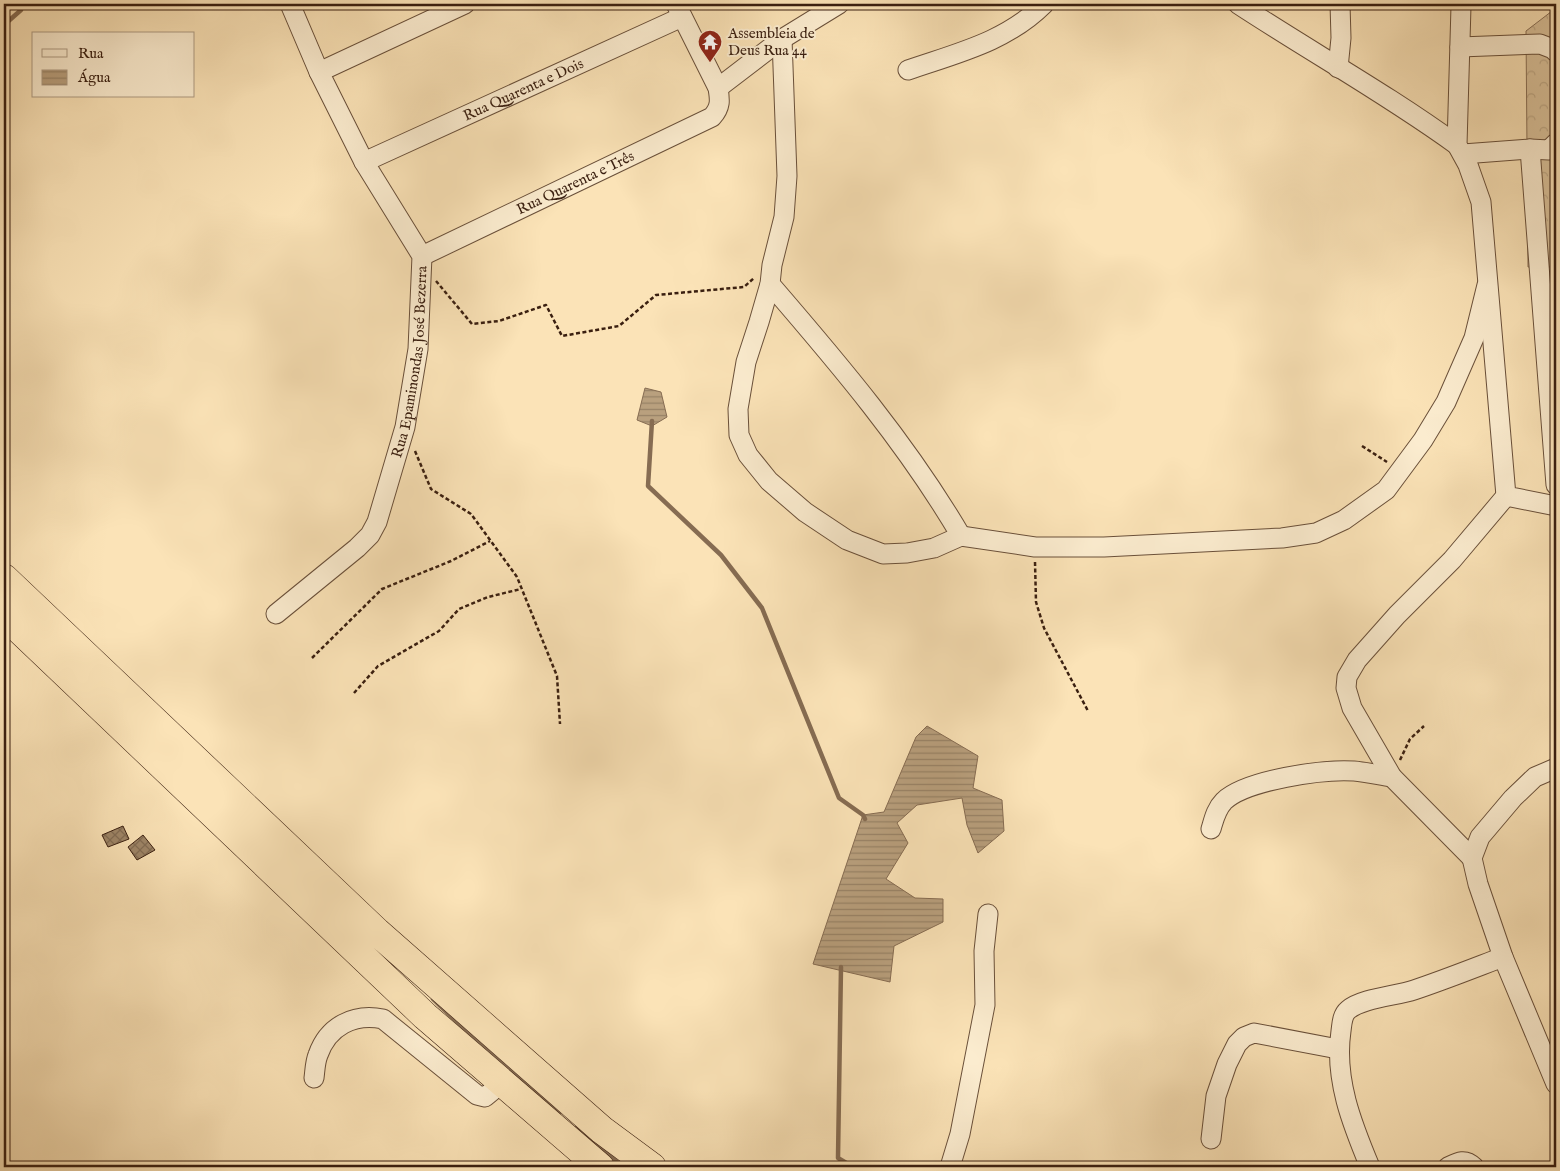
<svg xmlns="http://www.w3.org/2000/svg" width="1560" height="1171" viewBox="0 0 1560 1171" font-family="'IM FELL English',serif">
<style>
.forest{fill:url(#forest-crowns);stroke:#8a7056}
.water{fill:url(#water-rules);stroke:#866c52}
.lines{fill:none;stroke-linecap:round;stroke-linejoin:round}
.stream{stroke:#866c52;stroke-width:4.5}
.building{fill:url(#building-cross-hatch);stroke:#3a1f10}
.minor-casing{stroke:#6a503a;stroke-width:21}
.highway-casing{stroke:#3a1f10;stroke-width:29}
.path{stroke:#3a1f10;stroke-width:2.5;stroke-dasharray:4 2.5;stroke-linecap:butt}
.minor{stroke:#fcedd0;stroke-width:19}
.highway{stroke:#fbe3b7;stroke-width:28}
.labels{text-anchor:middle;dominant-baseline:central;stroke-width:4;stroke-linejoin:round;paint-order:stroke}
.poi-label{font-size:15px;fill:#3a1f10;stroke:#fcedd0;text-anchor:start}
.street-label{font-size:15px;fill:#3a1f10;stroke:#fcedd0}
</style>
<defs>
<pattern id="forest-crowns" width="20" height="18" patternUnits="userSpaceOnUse" patternTransform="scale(1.25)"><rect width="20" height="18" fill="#dac29b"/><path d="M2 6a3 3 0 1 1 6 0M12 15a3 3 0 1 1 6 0" fill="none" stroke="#bca684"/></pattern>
<pattern id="water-rules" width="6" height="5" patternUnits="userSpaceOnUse" patternTransform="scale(1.25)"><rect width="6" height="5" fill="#b9a07e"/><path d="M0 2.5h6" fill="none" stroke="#978266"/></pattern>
<pattern id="building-cross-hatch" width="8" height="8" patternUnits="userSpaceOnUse" patternTransform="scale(1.25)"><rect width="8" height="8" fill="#9e8567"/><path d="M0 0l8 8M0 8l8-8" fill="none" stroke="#826c53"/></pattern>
</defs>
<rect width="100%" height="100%" fill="#fbe3b7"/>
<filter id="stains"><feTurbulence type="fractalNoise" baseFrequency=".004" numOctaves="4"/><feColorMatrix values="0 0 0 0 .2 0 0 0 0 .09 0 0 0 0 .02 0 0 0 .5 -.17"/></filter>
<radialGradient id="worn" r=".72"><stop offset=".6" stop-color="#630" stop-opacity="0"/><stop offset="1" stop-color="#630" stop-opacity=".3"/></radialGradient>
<path class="forest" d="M1556 8V267H1528L1526 31Z"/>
<path class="water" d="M645 388 661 392 667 417 652 426 637 420Z
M927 726 978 756 973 788 1002 800 1004 831 978 853 967 825 962 798 917 805 897 823 908 843 886 879 915 898 943 899V922L894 946 890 982 813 964 863 815 884 812 916 737Z"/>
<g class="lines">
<path class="stream" d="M4 25 21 10 23 4
M652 421 648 486 721 555 762 608 839 798 863 815 865 819
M841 967 838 1158 853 1167
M433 999 459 1024 559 1114
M576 1128 623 1167"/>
</g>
<path class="building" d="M123 826 129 839 108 847 102 835Z
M143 835 155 850 137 860 128 847Z"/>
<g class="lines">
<defs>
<g id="minor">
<path d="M1238 4C1311 52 1387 94 1457 145"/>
<path d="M1461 6 1457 145 1468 165 1481 202 1506 496 1556 506"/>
<path d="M782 39 787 176 784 217 772 265 770 284 759 322 746 362 738 409 739 435 748 455 769 481 805 512 847 540 883 554 907 553 934 548 961 536 1035 547H1104L1282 538 1316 533 1344 520 1386 490 1423 440 1446 402 1474 338 1487 285"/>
<path d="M1460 47 1540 44 1553 49 1556 52"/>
<path d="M1338 68 1341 38 1340 4"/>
<path d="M908 70C957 53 1006 42 1044 4"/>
<path d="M319 72 465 4"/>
<path d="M718 88 782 39 839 4"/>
<path d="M1530 149 1556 485"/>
<path d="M1463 154 1530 149 1549 150 1556 143"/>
<path id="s1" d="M364 162 682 17"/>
<path id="s2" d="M422 256 712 117C721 107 720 100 718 88L676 4"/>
<path d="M770 284C839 364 907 444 961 536"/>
<path id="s3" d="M276 614 357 548 370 535 377 522 405 427 418 349 422 256 364 162 319 72 290 4"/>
<path d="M1556 768 1535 777 1513 798 1480 837 1472 858 1478 884 1503 957 1556 1084"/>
<path d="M1211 829C1214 819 1216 809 1224 801 1246 780 1323 769 1354 771 1366 772 1379 775 1392 777"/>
<path d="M1472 858 1392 777 1352 708 1346 688 1347 677 1357 660 1397 615 1452 560 1506 496"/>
<path d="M314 1078C315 1071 315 1062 318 1055 328 1026 354 1013 383 1019L477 1095 485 1097 502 1083"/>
<path d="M1211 1139 1216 1096 1227 1064 1237 1044 1244 1037 1254 1033 1338 1049"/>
<path d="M950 1167 960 1134 985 1005 984 951 988 914"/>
<path d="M1370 1167C1352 1124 1334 1079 1341 1031 1342 1024 1342 1015 1348 1010 1362 998 1396 996 1414 990 1444 980 1474 968 1503 957"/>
<path d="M1448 1167C1458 1162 1465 1158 1474 1167"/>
</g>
<path id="highway" d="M4 578 377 932 602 1130 652 1167
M4 615 425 1016 600 1167"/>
</defs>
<use href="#minor" class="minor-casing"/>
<use href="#highway" class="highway-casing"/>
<path class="path" d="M436 281 472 324 499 321 546 305 562 336 619 326 656 295 744 287 754 278
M1362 446 1387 462
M415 451 431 489 471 514 517 577 557 676 560 724
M1035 562 1036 602 1044 628 1088 711
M312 658 382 589 451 561 490 541
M354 693 378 666 439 631 459 609 488 597 521 589
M1400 760 1410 739 1424 726"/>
<use href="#minor" class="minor"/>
<use href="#highway" class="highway"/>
</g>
<defs>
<symbol id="temple-pin" viewBox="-11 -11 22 30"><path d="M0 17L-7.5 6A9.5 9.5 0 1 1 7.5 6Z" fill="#8f2418" stroke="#fcedd0"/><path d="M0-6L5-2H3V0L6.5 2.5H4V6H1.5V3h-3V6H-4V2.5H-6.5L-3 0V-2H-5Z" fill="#fff"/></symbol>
</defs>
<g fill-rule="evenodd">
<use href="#temple-pin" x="696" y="28" width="28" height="38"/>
</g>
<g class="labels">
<g class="poi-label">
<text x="728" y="33">Assembleia de<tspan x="728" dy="17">Deus Rua 44</tspan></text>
</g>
<g class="street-label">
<text stroke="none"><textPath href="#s1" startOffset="175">Rua Quarenta e Dois</textPath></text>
<text stroke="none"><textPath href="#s2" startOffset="170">Rua Quarenta e Três</textPath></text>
<text stroke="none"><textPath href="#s3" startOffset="302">Rua Epaminondas José Bezerra</textPath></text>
</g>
</g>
<rect width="1560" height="1171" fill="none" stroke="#fbe3b7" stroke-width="20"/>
<rect x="5" y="5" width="1550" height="1161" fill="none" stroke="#3a1f10" stroke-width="2.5"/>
<rect x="10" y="10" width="1540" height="1151" fill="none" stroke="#3a1f10"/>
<rect x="32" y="32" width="162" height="65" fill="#fcedd0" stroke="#ae9b83"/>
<rect x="42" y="49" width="25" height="8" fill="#fcedd0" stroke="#ae9b83"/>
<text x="78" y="58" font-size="15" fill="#3a1f10">Rua</text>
<rect x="42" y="70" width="25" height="15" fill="url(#water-rules)" stroke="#ae9b83"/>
<text x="78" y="82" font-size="15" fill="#3a1f10">Água</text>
<rect width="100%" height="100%" filter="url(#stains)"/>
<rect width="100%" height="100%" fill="url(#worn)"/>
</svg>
